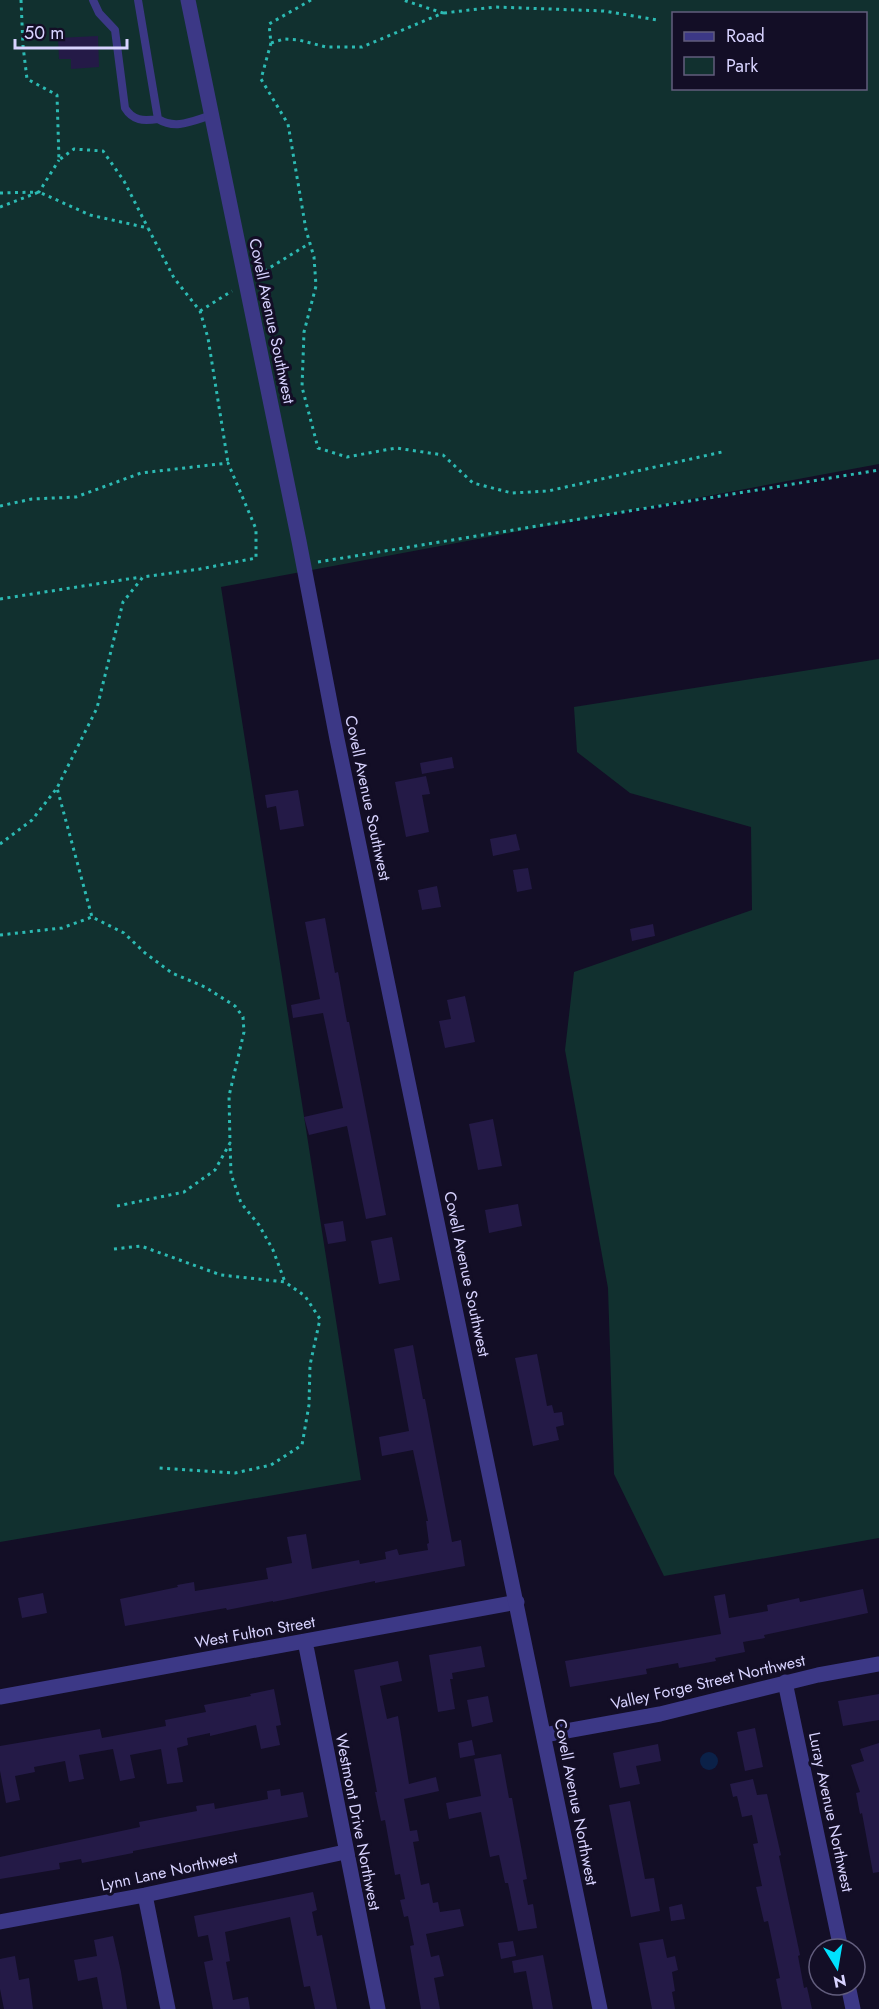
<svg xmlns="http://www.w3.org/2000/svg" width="879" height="2009" viewBox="0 0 879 2009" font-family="Jost,sans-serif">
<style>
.green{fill:#11302f;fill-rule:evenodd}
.water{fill:#0b2148}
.building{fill:#241a47}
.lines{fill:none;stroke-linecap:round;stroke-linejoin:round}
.path{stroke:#2cbab3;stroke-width:3;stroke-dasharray:3 4.5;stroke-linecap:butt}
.service{stroke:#3c3886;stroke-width:8}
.minor{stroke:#3c3886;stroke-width:15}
.tertiary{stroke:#3c3886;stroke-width:15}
.labels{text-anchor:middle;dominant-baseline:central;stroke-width:6;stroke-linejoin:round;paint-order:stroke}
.street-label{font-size:16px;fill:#d8d3ff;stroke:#130e26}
</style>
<rect width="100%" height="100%" fill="#130e26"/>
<path class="green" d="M0 0H879V464L221 587 361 1480 0 1542ZM674 14H866V88H674Z
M879 659V1538L664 1576 614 1474 608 1288 565 1050 574 972 752 910 751 827 630 793 577 752 574 707Z"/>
<path class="water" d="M700 1761a9 9 0 1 1 18 0a9 9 0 1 1-18 0Z"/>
<path class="building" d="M98 36 99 67 71 69V59H59L58 38Z
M452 757 454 768 422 774 420 763Z
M426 776 430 794 422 795 429 832 406 837 395 782Z
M298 790 304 826 280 830 276 806 267 808 265 795Z
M516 834 520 850 493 856 490 839Z
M528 868 532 889 517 892 513 870Z
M437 886 441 907 422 910 418 890Z
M325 918 335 973 338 972 347 1022H349L386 1215 366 1219 347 1126 309 1135 304 1117 343 1108 323 1013 293 1018 291 1005 320 999 305 922Z
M653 924 655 936 632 941 630 929Z
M465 996 475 1042 445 1048 439 1021 451 1019 447 1000Z
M493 1119 502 1166 478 1170 469 1124Z
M518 1204 522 1226 489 1233 485 1210Z
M343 1221 346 1241 328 1244 324 1224Z
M392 1237 400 1280 379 1284 371 1241Z
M413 1345 423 1399H425L452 1542 461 1540 465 1566 375 1583V1581L273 1602V1601L227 1610 226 1608 125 1626 120 1599 178 1587 177 1585 194 1582 195 1591 268 1579 266 1568 292 1563 287 1537 306 1534 312 1569 359 1560 360 1564 386 1559 385 1552 397 1549 399 1555 428 1550 427 1544 429 1543 426 1521H428L413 1450 382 1456 379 1437 409 1431 394 1349Z
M537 1354 547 1406 552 1405 554 1413 562 1412 564 1425 556 1427 559 1440 533 1446 515 1358Z
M863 1589 868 1613 764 1635 765 1638 743 1642 745 1652 715 1658 716 1661 679 1668 678 1663 646 1669 647 1674 570 1687 565 1661 721 1634 714 1596 725 1594 729 1618 768 1611 767 1605 799 1598 800 1602Z
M43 1593 47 1613 22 1618 18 1598Z
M481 1646 485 1667 452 1673 453 1679H450L455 1709 438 1712 429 1655Z
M398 1661 402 1681 380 1686 387 1719 398 1716 409 1784 436 1777 439 1791 404 1799 410 1831 417 1830 419 1841 413 1842 421 1885 429 1883 433 1903 438 1902 440 1912 460 1909 464 1926 426 1934 431 1957 439 1955 444 1976 434 1978 440 2009H421L410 1946 414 1945 408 1916 404 1917 400 1900 405 1899 400 1874 395 1875 385 1820 381 1821 375 1792H377L354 1670Z
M274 1689 281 1725 276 1726 280 1745 261 1749 256 1725 210 1736V1733L187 1738 188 1745 177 1748 183 1782 167 1784 161 1749 130 1755 135 1778 120 1781 113 1749 79 1755 84 1779 69 1782 65 1761 34 1767 35 1772 15 1776 20 1800 6 1803 0 1771V1746L100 1729 102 1738 166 1726 165 1720 206 1712 204 1705 251 1696 250 1694Z
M879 1694V1720L843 1726 838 1701Z
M488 1696 493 1722 472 1727 467 1700Z
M755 1728 763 1767 745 1771 737 1732Z
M472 1740 475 1755 460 1758 458 1743Z
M879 1743V1872L873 1873 862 1813 860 1814 856 1793 860 1792 851 1765 864 1761 860 1749Z
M658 1744 661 1761 636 1766 640 1784 620 1788 613 1753Z
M501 1754 509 1798H512L527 1879 523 1880 528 1905 533 1904 537 1928 518 1931 508 1883H505L499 1855 490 1857 481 1812 449 1819 446 1803 481 1796 474 1759Z
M753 1779 757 1795 767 1794 781 1855 779 1856 800 1955 798 1956 804 1988 807 1987 812 2009H782L776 1979 780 1978 768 1921 764 1922 756 1887 762 1886 753 1844 758 1843 752 1815 742 1817 737 1796 733 1797 730 1784Z
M280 1789 281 1796 303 1792 308 1817 133 1851V1853L82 1863 81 1859 59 1863 60 1869 0 1879V1857L140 1827 139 1822 197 1811 196 1806 214 1803 215 1809 268 1799 267 1791Z
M630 1801 645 1879 654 1878 660 1911 631 1917 609 1805Z
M313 1892 317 1910 312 1912 317 1936 322 1935 337 2009H315L310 1986 304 1987 290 1917 225 1932 230 1961 226 1962 233 2000 248 1997 250 2009H213L204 1962 213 1960 208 1935 198 1937 194 1916Z
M682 1904 685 1919 671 1921 669 1907Z
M113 1936 121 1972 127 2009H103L97 1977 78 1981 74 1960 97 1956 94 1940Z
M663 1939 667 1958 675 1956 678 1970 672 1972 675 1991 672 1992 675 2009H652L639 1943Z
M513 1941 516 1956 501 1959 498 1943Z
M543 1955 549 1987 553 2009H533L526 1971 514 1973 512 1961Z
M15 1956 19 1980 29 1978 33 2009H4L0 1989V1959Z"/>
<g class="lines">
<path class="path" d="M21 0 23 46 27 79 57 95 59 160 74 149 103 151 124 181 148 228
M311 0 269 24 271 43 261 79 288 124 306 230 314 257 316 286 304 332 302 387 318 448 347 457 396 448 443 455 473 483 512 493 548 491 722 452
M444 13 495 7 604 11 657 20
M271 43 284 39 299 40 326 47H362L443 13 403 0
M0 193 39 192 59 160
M0 207 39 192 90 215 148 228 174 278 200 311 208 338 228 463
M258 275 310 243
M200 311 232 291
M0 506 32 499 76 497 141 473 228 463 256 529V558L200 569 143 577 123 602 97 708 57 788
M318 562 879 470
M0 599 141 577
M0 844 32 820 57 788 92 917
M0 935 62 928 92 917 124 933 145 953 172 973 205 987 235 1006 243 1017 244 1032 229 1096 230 1143
M117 1206 184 1192 215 1170 230 1143 231 1174 241 1203 259 1225 273 1250 285 1282
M114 1249 141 1246 221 1275 285 1282 305 1296 320 1319 310 1365 309 1405 302 1445 271 1465 235 1473 158 1468"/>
<path class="service" d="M93 0 99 13 115 30 125 108C133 121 143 121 158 119
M138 0 158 119C176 130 192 121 212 115"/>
<path class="minor" d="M305 1641 378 2009
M785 1682 841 1949
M0 1697 517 1602
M544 1735 660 1714 818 1675 879 1664
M145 1895 168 2009
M0 1922 145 1895 345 1852
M848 1985 853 2009"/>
<path class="tertiary" d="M188 0 299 541 337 739 600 2009"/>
</g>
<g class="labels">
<g class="street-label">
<text transform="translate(272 321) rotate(78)">Covell Avenue Southwest</text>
<text transform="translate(368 798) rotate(78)">Covell Avenue Southwest</text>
<text transform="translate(467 1274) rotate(78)">Covell Avenue Southwest</text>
<text transform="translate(255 1632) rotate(-10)">West Fulton Street</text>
<text transform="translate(708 1682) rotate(-13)">Valley Forge Street Northwest</text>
<text transform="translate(576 1802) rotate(79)">Covell Avenue Northwest</text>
<text transform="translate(831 1812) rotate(78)">Luray Avenue Northwest</text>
<text transform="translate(358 1822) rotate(79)">Westmont Drive Northwest</text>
<text transform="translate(169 1871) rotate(-12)">Lynn Lane Northwest</text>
</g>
</g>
<rect x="672" y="12" width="195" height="78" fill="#130e26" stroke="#625d7d" stroke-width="1.5"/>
<rect x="684" y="32" width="30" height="9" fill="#3c3886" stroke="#625d7d" stroke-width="1.5"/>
<text x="726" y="42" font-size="18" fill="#d8d3ff">Road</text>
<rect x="684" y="57" width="30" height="18" fill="#11302f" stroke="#625d7d" stroke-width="1.5"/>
<text x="726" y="72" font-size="18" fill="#d8d3ff">Park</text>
<g transform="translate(837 1967) rotate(169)"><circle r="28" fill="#130e26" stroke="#625d7d" stroke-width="1.5"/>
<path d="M0-4.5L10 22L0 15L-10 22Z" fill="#00e2fe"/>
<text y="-9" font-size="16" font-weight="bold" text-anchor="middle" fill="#d8d3ff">N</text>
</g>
<path d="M15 39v9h112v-9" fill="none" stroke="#d8d3ff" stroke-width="3"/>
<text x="24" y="39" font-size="18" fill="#d8d3ff" stroke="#130e26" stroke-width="4.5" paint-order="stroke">50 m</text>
</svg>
